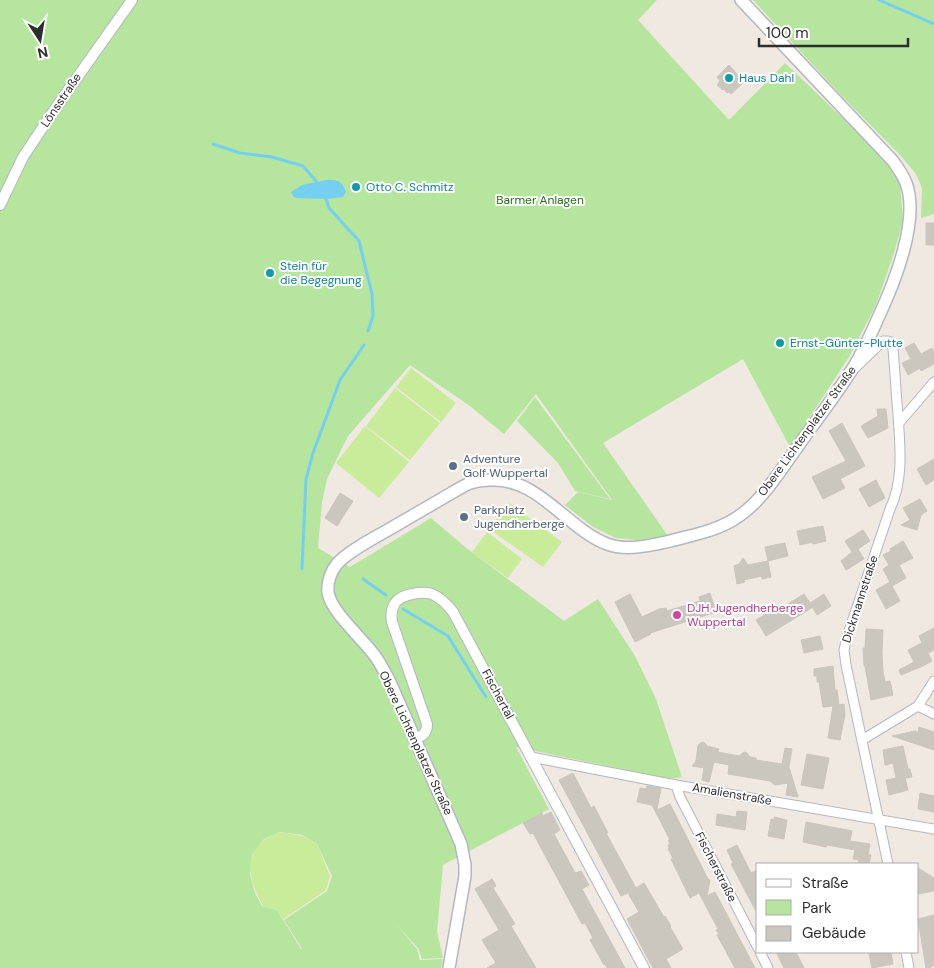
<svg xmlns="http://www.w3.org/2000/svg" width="934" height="968" viewBox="0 0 934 968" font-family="'DM Sans',sans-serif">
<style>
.green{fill:#b6e59e;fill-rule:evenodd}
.pitch{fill:#c9ec9a}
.water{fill:#75cff0}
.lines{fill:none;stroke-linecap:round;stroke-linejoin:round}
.stream{stroke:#75cff0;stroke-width:3}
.building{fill:#cbc7bf;stroke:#cbc5ba}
.minor-casing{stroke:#b4b7c1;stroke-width:11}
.tertiary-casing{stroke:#b4b7c1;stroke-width:12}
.secondary-casing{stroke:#b4b7c1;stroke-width:14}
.minor{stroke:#fff;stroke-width:9}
.tertiary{stroke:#fff;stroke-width:10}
.secondary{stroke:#fff;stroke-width:11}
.culture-dot{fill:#0f9aa8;stroke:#fff;stroke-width:2}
.service-dot{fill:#5c6f8a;stroke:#fff;stroke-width:2}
.hotel-dot{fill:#d1479c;stroke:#fff;stroke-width:2}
.labels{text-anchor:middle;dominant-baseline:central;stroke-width:4;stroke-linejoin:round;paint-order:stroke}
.culture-label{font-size:12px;fill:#0d838f;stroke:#fff;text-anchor:start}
.street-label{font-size:12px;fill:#2e2e2e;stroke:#fff}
.park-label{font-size:12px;fill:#2c6e1b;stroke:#fff}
.service-label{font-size:12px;fill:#4e5e75;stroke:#fff;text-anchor:start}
.hotel-label{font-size:12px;fill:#b23c85;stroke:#fff;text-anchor:start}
</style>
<rect width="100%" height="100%" fill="#efe9e1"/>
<path class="green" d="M0 0H657L638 20 729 120 785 63 871 145 888 163 900 182 903 221 894 253 876 305 849 357 790 447 743 359 603 443 668 536 637 540 616 538 593 527 565 505 578 492 612 500 536 394 504 434 470 406 410 365 348 436 327 479 322 502 318 548 350 567 431 518 465 547 564 621 598 599 635 656 656 699 682 777 670 779 516 747 549 809 443 865 437 932 443 958 422 959 418 948 396 924 417 949 420 960 443 959 441 968H0ZM280 832 302 835 317 844 332 876 327 891 284 920 302 949H301L277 910 262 906 255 893 250 875 252 855 264 839Z
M753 0H934V214L921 218 922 188 916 174 901 156 838 92Z
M535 397 610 499 575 491 558 463 517 421Z"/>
<path class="pitch" d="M411 368 456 403 441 422 396 387Z
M395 388 440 423 410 460 366 426Z
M365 426 409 462 379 498 336 463Z
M509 503 562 542 543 567 489 529Z
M487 532 522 559 508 578 472 552Z
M280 832 302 836 317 844 330 876 326 890 282 920 277 910 263 906C251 883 241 862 263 841 267 837 275 834 280 832Z"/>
<path class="water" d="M327 180C338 180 341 180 346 192L343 197 326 199 296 198 293 196 291 192 302 185Z"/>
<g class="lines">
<path class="stream" d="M879 0 934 24
M213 144 240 153 272 157 303 166 316 181
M326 199 329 208 359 241 372 294 373 316 368 331
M302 569 306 479 313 453 340 380 364 345
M363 579 386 595
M403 609 448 636 486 697"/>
</g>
<path class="building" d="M729 65 742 80 741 81 743 83 731 94 729 92 727 93 724 89 723 90 717 85 720 81 717 77Z
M926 223H934V245H926Z
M914 343 921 354 932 348 934 353V364L921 371 920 368 908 375 902 363 911 359 905 348Z
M877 409H886L888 428 868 438 861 426 878 416Z
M842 423 865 466 840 479 845 488 823 499 812 477 846 461 829 431Z
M934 459V480L926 485 917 469Z
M876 480 885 498 869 507 859 489Z
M340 493 353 501 337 526 325 518Z
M920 499 927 511 921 515 917 530 901 525 910 520 903 508Z
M823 526 826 541 813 544 812 542 800 545 797 531Z
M863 530 870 541 858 549 864 559 846 570 841 561 852 552 845 541Z
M903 541 913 558 899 565 906 578 892 586 900 601 886 609 876 590 890 582 883 569 889 565 883 555 891 551 890 549Z
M785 543 788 556 768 561 771 577 762 579V576L744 580 745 582 737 584 734 566 739 564 743 558 748 565 768 561 765 547Z
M710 593 716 612 650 633 651 634 635 642 615 602 630 594 642 617 659 609 666 608 667 611 700 601 699 597Z
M804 594 813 607 766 636 756 620 779 606 780 609Z
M824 594 831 606 817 615 810 603Z
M934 628V650L928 653 932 661 923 666 901 675 899 670 914 662 908 650 922 643 919 636Z
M866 629 883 630 882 653 883 672 885 682 890 681 893 695 871 700 865 666H864L863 648H865Z
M820 636 823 649 804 653 801 640Z
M833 666 835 690H837L839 705 844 704 845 714 840 740 828 738 833 706 823 707 819 682H817V676H814V669Z
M919 727 934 732V750L892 736 915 731 918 732Z
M702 742 705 743 707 746 719 749 718 752 739 756 744 752 747 753 750 757 756 758V760L782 764 785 748 792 749 789 767 798 797 786 795 788 783 775 785 770 781 728 774 729 765 714 762 709 782 702 780 704 768 692 766 696 761 698 745Z
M903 746 908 769H910L912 777 905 778 908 790 889 795 886 780 896 778 893 763 885 765 883 750Z
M807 754 829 758 823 789 801 785Z
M573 773 591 808 594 806 608 833H606L636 888 644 883 664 917 665 916 671 926 670 927 683 949 666 959 671 968H653L627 919 639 912 628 893 621 896 559 780Z
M647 786 661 788 657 810 670 804 708 879 710 880 707 896 715 892 755 968H735L717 935 719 934 716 930 718 929 699 893 690 898 671 859 673 858 668 849 669 848 668 845 670 844 668 840H670L652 805 637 802 640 788 646 789Z
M920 793 934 796V812L918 809Z
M737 811 747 812 745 830 716 825 717 814 736 817Z
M551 812 560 830 554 834 575 873 581 871 589 885 582 889 625 968H607L605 964 604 965 590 940 593 938 585 923 582 924 533 833 530 834 523 823 542 813 543 816Z
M774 817 787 820 784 839 768 836 771 819 774 820Z
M806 822 852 831 850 841 870 844 868 855H871L869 864H858L859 860 853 859 855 850 827 845 826 847 803 842Z
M737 845 751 873 758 870V915L731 864 733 863 727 850Z
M918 868 934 878V891L918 894Z
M492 879 496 886 493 888 515 924 511 926 536 968H487L496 963 482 940 499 930 475 889Z
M934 915V965L930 968H926L918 919Z
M776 952H796L804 968H784Z
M871 952H891L893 964 872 968 869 954 872 953Z"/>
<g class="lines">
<defs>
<path id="minor" d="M856 367 883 341H888L892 343 893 349C895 371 896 393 898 415 900 446 904 480 890 509L847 637 844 650 846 665 888 864
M899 423 934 382
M918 706 934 681
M862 740 918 706 934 714
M531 757 676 785 934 829
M676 785 680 797 758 948
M760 952 768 968
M906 952 909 968"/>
<path id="tertiary" d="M0 205 23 157 57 106 132 0
M416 739C423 735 427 733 427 724L392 622C391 616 391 609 395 603 401 594 422 591 432 594 441 598 447 604 453 612L644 968"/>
<path id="secondary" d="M449 968 465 876V865L461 844 390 682C385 673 381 664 375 656 363 639 330 611 328 592 327 582 331 571 337 564 348 550 384 533 400 523 414 515 429 506 443 498 452 493 461 487 470 483 476 481 483 480 490 480 538 477 566 528 607 544 625 551 648 546 666 542 688 536 713 532 733 520 760 504 778 474 796 449 814 423 834 398 851 371 862 355 870 336 878 318 894 284 920 220 906 183 903 175 898 168 893 161L741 0"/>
</defs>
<use href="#minor" class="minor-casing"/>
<use href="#tertiary" class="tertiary-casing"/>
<use href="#secondary" class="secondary-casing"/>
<use href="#minor" class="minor"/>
<use href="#tertiary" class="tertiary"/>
<use href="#secondary" class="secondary"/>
</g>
<g class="culture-dot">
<circle cx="729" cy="78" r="5"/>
<circle cx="356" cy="187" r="5"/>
<circle cx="270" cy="273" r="5"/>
<circle cx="780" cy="343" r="5"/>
</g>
<g class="service-dot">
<circle cx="453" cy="466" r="5"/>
<circle cx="464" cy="517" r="5"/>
</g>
<circle class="hotel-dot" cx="677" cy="615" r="5"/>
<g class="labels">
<g class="culture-label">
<text x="739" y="78">Haus Dahl</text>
<text x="366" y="187">Otto C. Schmitz</text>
<text x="280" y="266">Stein für<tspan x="280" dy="14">die Begegnung</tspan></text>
<text x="790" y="343">Ernst-Günter-Plutte</text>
</g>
<g class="street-label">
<text transform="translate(61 100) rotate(-56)">Lönsstraße</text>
<text transform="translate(807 431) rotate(-54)">Obere Lichtenplatzer Straße</text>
<text transform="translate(860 599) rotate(-72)">Dickmannstraße</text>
<text transform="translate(498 694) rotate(62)">Fischertal</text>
<text transform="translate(416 743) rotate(65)">Obere Lichtenplatzer Straße</text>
<text transform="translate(732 794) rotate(10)">Amalienstraße</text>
<text transform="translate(716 867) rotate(63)">Fischerstraße</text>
</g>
<g class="park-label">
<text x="540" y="200">Barmer Anlagen</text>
</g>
<g class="service-label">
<text x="463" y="459">Adventure<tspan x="463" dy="14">Golf Wuppertal</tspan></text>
<text x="474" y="510">Parkplatz<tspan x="474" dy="14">Jugendherberge</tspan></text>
</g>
<g class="hotel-label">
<text x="687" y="608">DJH Jugendherberge<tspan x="687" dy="14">Wuppertal</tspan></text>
</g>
</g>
<rect x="756" y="863" width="162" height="90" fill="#ffffff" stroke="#ababab"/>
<rect x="766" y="879" width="25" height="8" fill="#ffffff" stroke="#ababab"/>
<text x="802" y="888" font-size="15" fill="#2e2e2e">Straße</text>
<rect x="766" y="900" width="25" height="15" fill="#b6e59e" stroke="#ababab"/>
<text x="802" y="913" font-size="15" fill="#2e2e2e">Park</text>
<rect x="766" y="926" width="25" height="15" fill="#cbc7bf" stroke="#ababab"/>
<text x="802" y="938" font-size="15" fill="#2e2e2e">Gebäude</text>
<g transform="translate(40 40) rotate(168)" stroke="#ffffff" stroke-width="4" paint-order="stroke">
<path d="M0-4L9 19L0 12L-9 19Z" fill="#2e2e2e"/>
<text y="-8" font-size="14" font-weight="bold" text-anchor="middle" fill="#2e2e2e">N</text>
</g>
<path d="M759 38v8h149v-8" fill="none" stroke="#2e2e2e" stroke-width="2.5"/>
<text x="766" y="38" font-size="15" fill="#2e2e2e" stroke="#ffffff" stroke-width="4" paint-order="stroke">100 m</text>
</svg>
